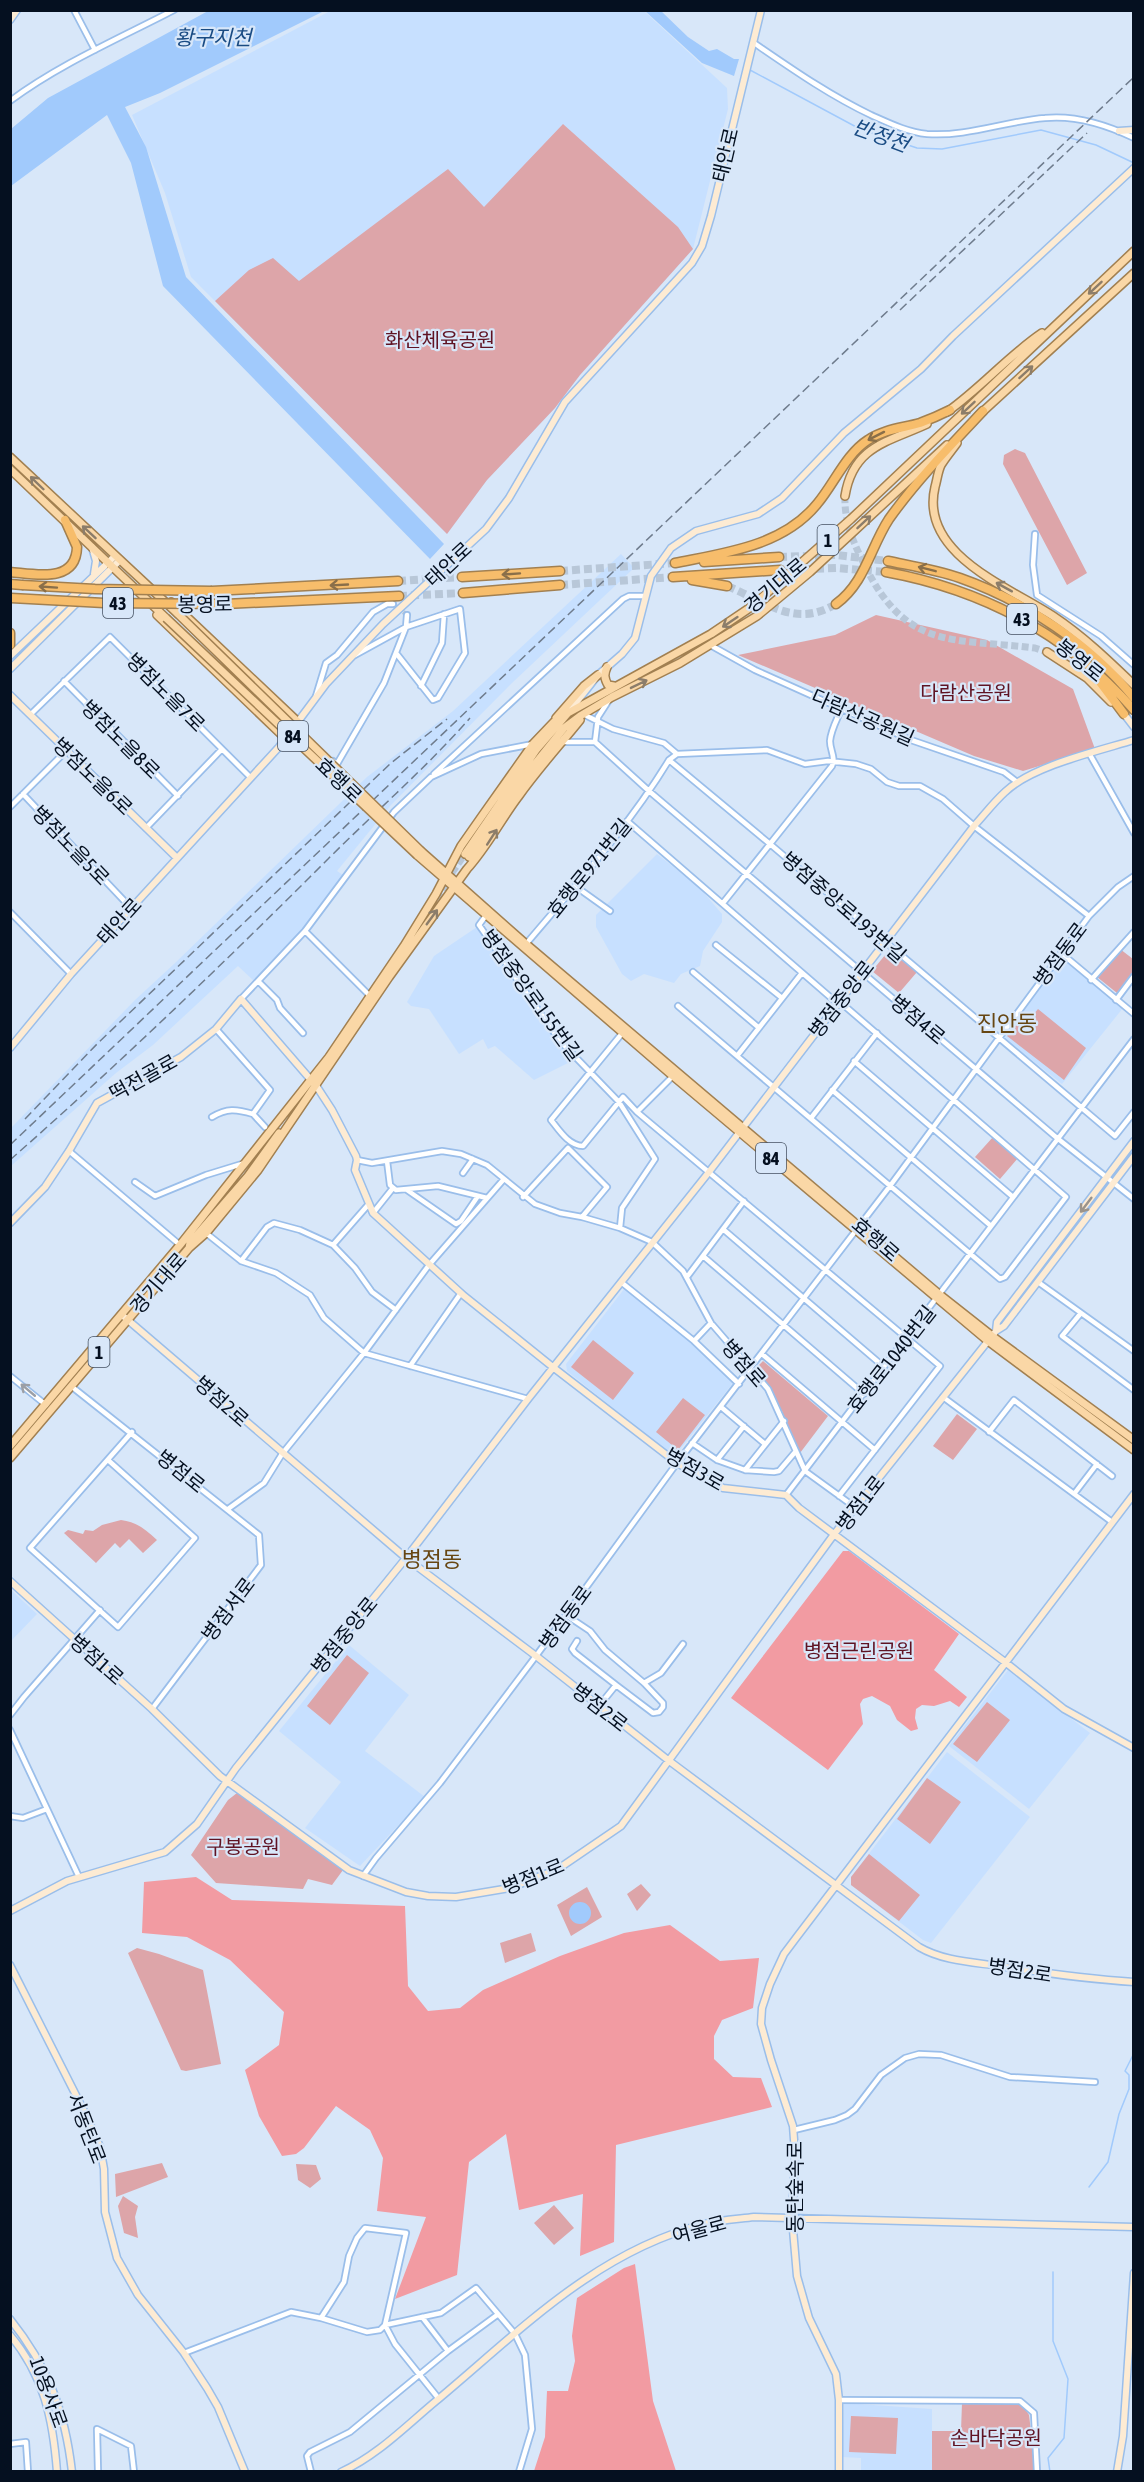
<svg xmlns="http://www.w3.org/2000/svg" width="1144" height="2482" viewBox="0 0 1144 2482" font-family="'Asap Condensed','Noto Sans KR',sans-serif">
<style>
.built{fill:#c7e0ff}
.green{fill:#dda5a9}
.forest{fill:#f29ba2}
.water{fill:#a1cafc}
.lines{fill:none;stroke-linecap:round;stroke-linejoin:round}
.stream{stroke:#a1cafc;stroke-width:1.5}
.street-tunnel{stroke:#b8c7d8;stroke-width:4.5;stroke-dasharray:4.5 2;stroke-linecap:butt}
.primary-tunnel{stroke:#b8c7d8;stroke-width:7;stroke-dasharray:7 3.5;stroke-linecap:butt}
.highway-tunnel{stroke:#b8c7d8;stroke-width:8;stroke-dasharray:8 4;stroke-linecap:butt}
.street-casing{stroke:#9abeea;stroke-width:8}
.secondary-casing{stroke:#9abeea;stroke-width:9}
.primary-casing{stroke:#a28051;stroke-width:10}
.highway-casing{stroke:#a28051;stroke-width:11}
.street{stroke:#fff;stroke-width:4.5}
.secondary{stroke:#fdebd3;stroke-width:6}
.primary{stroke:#fad7a6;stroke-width:7}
.highway{stroke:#f7bd6b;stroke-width:8}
.rail{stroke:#6f7c8d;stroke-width:1.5;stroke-dasharray:9 4.5;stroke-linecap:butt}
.primary-bridge-casing{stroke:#a28051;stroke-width:10;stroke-linecap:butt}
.highway-bridge-casing{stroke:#a28051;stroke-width:11;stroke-linecap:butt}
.primary-bridge{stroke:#fad7a6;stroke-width:7}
.highway-bridge{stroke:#f7bd6b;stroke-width:8}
.oneway{stroke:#8c7d6a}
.oneway2{stroke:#8a6f49}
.oneway3{stroke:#9a938b}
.oneway4{stroke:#9b9fa6}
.labels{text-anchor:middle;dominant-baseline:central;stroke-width:4.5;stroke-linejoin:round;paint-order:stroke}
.shield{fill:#d8e7f9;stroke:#445061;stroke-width:1.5}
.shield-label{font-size:18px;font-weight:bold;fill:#051020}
.street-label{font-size:20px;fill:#051020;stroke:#d8e7f9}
.park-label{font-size:20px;fill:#5f1323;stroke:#d8e7f9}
.water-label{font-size:21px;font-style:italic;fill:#194b83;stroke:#d8e7f9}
.quarter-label{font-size:22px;fill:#674612;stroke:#d8e7f9}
</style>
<rect width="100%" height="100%" fill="#d8e7f9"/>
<path class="built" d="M332 10 644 11 727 88 728 109 693 249 580 375 555 408 487 480 447 534 191 277 165 193 132 115Z
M621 554 634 568 512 683 391 805 337 871 343 875 302 930 255 982 238 966 153 1045 116 1073 11 1166V1128L135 1000 174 964 367 777 453 711Z
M657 854 699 887 722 914V922L703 951 700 966 681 974 674 983 644 974 631 981 622 974 596 927V915Z
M477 927 556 1042 568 1050 574 1060 534 1080 495 1046 488 1049 483 1039 459 1054 429 1009 411 1006 407 1002 434 956Z
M1062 959 1123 1008 1062 1084 1004 1038Z
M628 1284 686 1329 708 1354 737 1378 674 1457 567 1371 566 1364Z
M11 1590 37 1614 11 1641H10Z
M349 1645 409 1695 365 1751 425 1797 360 1866 305 1828 341 1782 279 1731Z
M1008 1670 1090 1733 1029 1809 949 1746Z
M947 1752 1030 1817 931 1943 923 1940 851 1885V1877Z
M844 2403 932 2409V2471H861V2458L842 2457Z"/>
<path class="green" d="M563 124 678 227 693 249 580 375 555 408 487 480 447 534 215 301 249 270 273 258 299 281 448 169 484 207Z
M1015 449 1025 453 1087 573 1067 585 1003 464 1004 455Z
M876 615 987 640 1073 689 1095 749 1023 771 974 756 738 655 835 635Z
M890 949 917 972 899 993 872 971Z
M1120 949 1133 959V972L1117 993 1097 977Z
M1038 1009 1086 1048 1064 1080 1007 1036 1023 1017 1028 1021Z
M993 1137 1018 1158 1000 1179 975 1157Z
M593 1340 634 1373 613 1400 571 1367Z
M763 1361 828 1416 800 1453 797 1451 782 1411 757 1367Z
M683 1398 705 1415 678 1450 656 1432Z
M957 1414 977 1429 953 1460 933 1446Z
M121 1520C137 1522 145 1529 157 1540L143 1553 129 1539 120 1548 115 1543 96 1563 64 1533 68 1530 83 1534 85 1530 93 1531 102 1525Z
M347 1655 369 1673 330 1725 307 1706Z
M987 1702 1010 1720 977 1762 953 1744Z
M927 1778 961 1802 930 1844 897 1819Z
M237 1793 343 1870 332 1885 308 1879 303 1889 216 1883 191 1855 228 1800Z
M869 1854 920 1895 899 1921 851 1885V1877Z
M641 1884 651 1895 637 1911 627 1894Z
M587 1887 602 1917 571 1936 557 1905Z
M531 1933 536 1951 505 1963 500 1943Z
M137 1948 159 1954 203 1970 221 2064 186 2071 181 2070 128 1953Z
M162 2163 168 2177 116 2197 115 2174Z
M296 2164 316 2165 321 2179 310 2188 298 2180Z
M123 2196 138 2206 135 2217 138 2238 124 2233 118 2206Z
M554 2205 574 2228 554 2245 534 2223Z
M1020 2401 1029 2415 1036 2471 932 2472V2431H961L962 2403Z
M851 2416 898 2418 896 2454 849 2452Z"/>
<path class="forest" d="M843 1551H849L959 1634 934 1670 967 1697 959 1707 950 1701 934 1706 922 1705 916 1709 915 1718 918 1729 911 1731 897 1720 890 1706 872 1696 863 1699 860 1704 863 1724 828 1770 731 1698Z
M196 1877 232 1900 405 1906 408 1986 428 2011 460 2008 483 1990 560 1956 624 1933 670 1925 720 1961 759 1958 753 2008 722 2020 714 2036V2059L733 2077 761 2078 772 2107 616 2145 614 2242 580 2256 583 2194 519 2210 506 2134 469 2162 457 2275 395 2299 426 2217 377 2211 383 2158 370 2130 336 2106 304 2148 296 2154 282 2156 259 2116 245 2070 279 2045 284 2012 230 1960 187 1937 142 1933 144 1882Z
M635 2264 653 2401 676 2471H534L545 2437 547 2391H568L575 2361 572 2336 577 2298 624 2268Z"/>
<path class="water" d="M208 11H324L160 93 125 107 146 147 186 277 444 544 430 559 163 286 131 163 107 115 11 186V129L48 98Z
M645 11H661L688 37 709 51 717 49 734 59H739L734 76 702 63Z
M569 1913a11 11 0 1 1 22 0a11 11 0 1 1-22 0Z"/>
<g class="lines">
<path class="stream" d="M750 70 860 129 917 148 942 149 1041 130 1096 145 1134 163
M1089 2187 1108 2162 1119 2114 1129 2089V2075L1125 2071 1134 2053
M1050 2472 1048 2458 1064 2438 1068 2379 1053 2341V2272"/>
<path class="street-tunnel" d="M393 604 407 615"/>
<path class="primary-tunnel" d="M845 496C844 522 854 544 865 566 907 651 954 638 1035 648L1047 652
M446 881 465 854
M409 943 452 881
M299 1103 313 1083"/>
<path class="highway-tunnel" d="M779 557 836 555 888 561
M780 570 837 568 886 572
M560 571 675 563
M398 581 462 577
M560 585 673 577
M727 586C765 601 794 629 836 604
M399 596 463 593"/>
<defs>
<path id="street" d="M74 10 95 50
M754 43C792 69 829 95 871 115 889 123 907 132 927 134 967 137 1006 121 1045 118 1075 115 1107 125 1134 138
M10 101C60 64 118 39 174 10
M1035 534 1033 565 1037 595 1101 636 1134 665
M712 646 755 670 911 740 1004 772 1017 782
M396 653 433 700 438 698 465 653 460 609 406 627 407 615
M64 681 178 796
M421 686 442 643 444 614
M316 696 326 663 337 655 373 612 387 604H393
M842 707C838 718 831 729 830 741 830 751 836 757 832 766L770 844 1115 1136 1134 1112
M31 714 110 637 251 778
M583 714 613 729 664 743 677 754 767 750 805 764 828 761 856 764 871 769 887 782 899 786H920L943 799 974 826 1089 916
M562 742H595
M595 742 649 791 1057 1138 1134 1199
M595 742 598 717 609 700
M1089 753 1134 833
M669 760 770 844 723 903
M333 761 337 764 384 683 406 627 355 655
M434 774 623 599 629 596H644
M23 794 131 908
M10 807 67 750
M627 821 837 1003
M146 828 222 749
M575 886 610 911
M10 912 71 974
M487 914 479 925 560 1041 619 1102 655 1159 622 1208 620 1228
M305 931 370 996
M526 944C576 885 629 826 669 760L677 754
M716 945 782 998
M1061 953 1134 1014
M693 972 758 1027
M1091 980 1134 932
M258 981 277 1000 280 1008 303 1033
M241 999 305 931 394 812 431 777 481 754 533 744
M1116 1000 1134 976
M678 1006 1000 1279 1005 1277 1066 1197 839 1001
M216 1029 270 1090 253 1114 265 1127
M624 1031 551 1120C559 1130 569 1146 583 1146L623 1097 637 1112 940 1366 839 1496
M737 1056 802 973
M854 1061 1013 1197
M832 1090 991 1226
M637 1112 673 1076
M212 1117C227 1108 236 1109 253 1114
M811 1118 877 1033
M69 1151 180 1245
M357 1160 372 1163 442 1151 461 1154 487 1165 535 1204 560 1213 582 1217 620 1228 652 1242 683 1271 711 1323 768 1389 805 1471 856 1508
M387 1161 390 1185 396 1190 438 1186 487 1198
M463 1173 473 1159
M135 1182 155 1196 206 1175 245 1163
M407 1190 456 1224 461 1221 478 1196
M523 1197 568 1148 607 1187 582 1217
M373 1213 393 1188
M724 1230 884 1367
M206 1233 241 1261 276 1273 310 1295 324 1318 364 1353 528 1399
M333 1245 368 1205
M703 1256 864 1394
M241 1261 267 1227 274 1223 300 1230 333 1245 355 1268 372 1292 396 1310
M687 1277 744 1201
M621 1282 694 1341 739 1384
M1038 1282 1134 1351
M1081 1313 1062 1336 1134 1390
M694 1341 711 1323
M762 1354 875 1450
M410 1366 461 1293
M10 1376 46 1405
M71 1386 259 1535 261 1565 152 1709
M943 1397 1112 1522
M721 1407 765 1444
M989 1432 1014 1400 1112 1476
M692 1443 717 1460 745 1470 774 1472 779 1471 796 1451
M108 1460 195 1538 118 1627 30 1548 132 1432
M717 1460 744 1426
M745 1470 784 1421
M1074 1494 1097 1464
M786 1495 1134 1039
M228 1509 264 1483 282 1454 364 1353 429 1265 504 1179
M566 1615 590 1631 605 1650 644 1683 663 1703V1707L659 1712 653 1713 616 1685
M577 1641 572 1649 575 1653 616 1685 599 1706
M644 1683 661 1673 683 1644
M10 1715 24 1697 100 1610
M10 1730 79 1877
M10 1816 23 1818 47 1809
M363 1876 376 1858 440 1783 536 1656 677 1463 890 1186 1089 916 1118 887 1134 876
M794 2130 835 2120 847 2115 855 2109 881 2075 905 2058 919 2054 941 2055 1010 2077 1095 2082
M422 2317 448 2351
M184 2353 291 2312 321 2318 367 2332 380 2330 385 2325 406 2233 365 2228 357 2238 349 2256 344 2282 321 2318
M439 2399 395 2344 385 2325 441 2313 476 2288 515 2334 525 2355 532 2429 519 2472
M839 2400 1020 2401 1034 2413 1037 2472
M10 2444 26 2442 28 2472
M98 2472 97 2429 131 2446 134 2472
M311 2472 307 2456 310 2452 350 2432 448 2351 497 2315"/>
<path id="secondary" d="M10 20 17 10
M1119 131 1134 130
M92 547 96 561 94 574
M10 656 115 556
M10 669 120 560
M10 695 176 857
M568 713 598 675 622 654 635 638 651 576 671 548 696 531 758 514 782 498 844 433 921 369 953 336 1134 168
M1124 714 1134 727
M10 1048 71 974 279 747 326 684 383 624 486 529 509 498 565 402 692 263 702 246 711 216 761 10
M10 1223 45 1187 69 1151 97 1103 181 1057 216 1029 241 999 317 1087 332 1110 356 1156 357 1160 355 1170 373 1213 463 1295 554 1368 677 1463 723 1488 786 1495 799 1508 1005 1662 1064 1709 1134 1748
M122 1315 406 1558 536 1656 668 1760 919 1947C943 1961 972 1962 999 1966 1044 1973 1088 1979 1134 1982
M996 1331 997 1322 1134 1141
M10 1581 152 1709 220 1776 349 1870 406 1892 428 1896 456 1897 510 1888 558 1869 621 1826 835 1533 996 1331 1004 1326 1134 1156
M10 1911 67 1881 165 1852 197 1824 236 1768 406 1558 528 1399 709 1172 974 826C984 815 994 802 1005 792 1032 766 1098 751 1134 740
M10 1965 86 2115 100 2147 104 2169 105 2212 117 2258 138 2295 184 2353 207 2388 218 2407 245 2472
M10 2319C48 2367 65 2410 72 2472
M10 2335C44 2376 53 2419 57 2472
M341 2472C377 2456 407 2425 436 2401 520 2331 595 2252 704 2224 720 2220 738 2219 754 2217L1134 2227
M839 2472V2400L836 2374 809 2318 797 2276 792 2218 795 2153 793 2126 771 2060 761 2024 762 2008 770 1984 784 1954 796 1938 1134 1494
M1117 2472 1123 2436 1134 2273"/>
<path id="primary" d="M947 412C981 388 1008 356 1042 333
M979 415 1134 273
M957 443C952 450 946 457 941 465 938 471 937 480 935 487 919 554 1009 587 1053 616 1083 636 1108 660 1134 685
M10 457 178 614
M10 469 166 618
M845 496C853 446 888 442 927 424
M171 602 298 722
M157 615 286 739
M1047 652 1087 678 1111 702
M607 667C604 674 604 678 608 685L614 686
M556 718 584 686 598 675
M421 851 526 944 940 1295 992 1336 1134 1440
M465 854 536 750 568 713 711 634 751 607 851 519 1134 251
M417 855 673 1076 988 1341 1134 1450
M469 857 530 770 564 728 580 716 612 697 680 663 757 616 810 572 947 445
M189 1248 206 1233 258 1170 389 977 467 869C487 847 500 821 518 797 537 770 559 746 580 720
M10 1446 180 1245 329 1057 404 946 436 894 461 846 482 816 533 744 554 722 568 713
M10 1458 189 1248 190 1243 248 1176 279 1133"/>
<path id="highway" d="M888 561C912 566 937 570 960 578 1025 601 1090 644 1134 698
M704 562 779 557
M675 563C725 553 783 546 817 504 834 484 846 454 868 440 884 429 903 428 920 423 931 419 940 415 950 410
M10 572C35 574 76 584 77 547L65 520
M886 572C985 590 1067 634 1134 710
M462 577 560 571
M673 577 780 570
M692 580 727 586
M10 584 22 585
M212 591 398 581
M463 593 560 585
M225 604 399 596
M836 604C865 583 870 548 889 519 916 481 950 446 983 411
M10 633V645
M1100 682 1124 714"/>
</defs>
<use href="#street" class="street-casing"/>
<use href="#secondary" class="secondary-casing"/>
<use href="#primary" class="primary-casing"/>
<use href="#highway" class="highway-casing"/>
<use href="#street" class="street"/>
<use href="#secondary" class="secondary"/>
<use href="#primary" class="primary"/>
<use href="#highway" class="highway"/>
<path class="rail" d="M900 310 1087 133
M25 1119 98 1043 391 763 447 719
M10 1145 1134 77
M10 1160C120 1063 225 962 328 859 375 812 426 768 470 718"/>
<defs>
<path id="primary-bridge" d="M178 614 421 851
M166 618 417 855"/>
<path id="highway-bridge" d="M22 585 95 589 212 591
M11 598 104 603 225 604"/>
</defs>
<use href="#primary-bridge" class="primary-bridge-casing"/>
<use href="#highway-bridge" class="highway-bridge-casing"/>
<use href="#primary-bridge" class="primary-bridge"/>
<use href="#highway-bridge" class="highway-bridge"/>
</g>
<defs><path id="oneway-shaft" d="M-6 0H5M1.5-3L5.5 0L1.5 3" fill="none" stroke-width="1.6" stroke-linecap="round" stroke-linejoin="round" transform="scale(1.5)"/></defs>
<g class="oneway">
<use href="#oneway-shaft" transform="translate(1095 288) rotate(137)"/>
<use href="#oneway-shaft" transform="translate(1026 372) rotate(-42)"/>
<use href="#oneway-shaft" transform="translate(968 408) rotate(137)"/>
<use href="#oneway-shaft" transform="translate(37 483) rotate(-136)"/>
<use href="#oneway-shaft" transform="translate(864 522) rotate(-43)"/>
<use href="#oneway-shaft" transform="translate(89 532) rotate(-137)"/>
<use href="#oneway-shaft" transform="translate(1004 587) rotate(-151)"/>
<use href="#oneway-shaft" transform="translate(730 622) rotate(146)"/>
<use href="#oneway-shaft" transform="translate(639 684) rotate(-26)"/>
<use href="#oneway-shaft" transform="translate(492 837) rotate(-57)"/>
<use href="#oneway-shaft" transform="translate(432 917) rotate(-54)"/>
</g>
<g class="oneway2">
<use href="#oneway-shaft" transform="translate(876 436) rotate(153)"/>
<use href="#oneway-shaft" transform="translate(927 569) rotate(-166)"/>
<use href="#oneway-shaft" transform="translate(511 574) rotate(176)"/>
<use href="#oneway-shaft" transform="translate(339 585) rotate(177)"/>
<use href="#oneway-shaft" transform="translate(48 587) rotate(-176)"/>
</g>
<use class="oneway3" href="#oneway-shaft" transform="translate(1086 1205) rotate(127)"/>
<use class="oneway4" href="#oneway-shaft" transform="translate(28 1390) rotate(-140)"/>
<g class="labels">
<g class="shield">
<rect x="817.5" y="525" width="21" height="30" rx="4.5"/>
<rect x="103" y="588" width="30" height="30" rx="4.5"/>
<rect x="1007" y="604" width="30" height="30" rx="4.5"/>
<rect x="278" y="721" width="30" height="30" rx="4.5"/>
<rect x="756" y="1143" width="30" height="30" rx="4.5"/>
<rect x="88.5" y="1337" width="21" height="30" rx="4.5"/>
</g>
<g class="shield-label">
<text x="828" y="540">1</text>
<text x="118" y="603">43</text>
<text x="1022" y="619">43</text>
<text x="293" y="736">84</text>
<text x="771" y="1158">84</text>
<text x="99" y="1352">1</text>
</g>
<g class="street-label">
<text transform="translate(725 155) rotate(-77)">태안로</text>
<text transform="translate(448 564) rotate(-43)">태안로</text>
<text transform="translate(775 585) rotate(-40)">경기대로</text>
<text transform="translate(205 604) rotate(-1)">봉영로</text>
<text transform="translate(1080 660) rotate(39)">봉영로</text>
<text transform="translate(166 692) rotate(45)">병점노을7로</text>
<text transform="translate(863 717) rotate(24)">다람산공원길</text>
<text transform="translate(121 739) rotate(45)">병점노을8로</text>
<text transform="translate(93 776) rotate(44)">병점노을6로</text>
<text transform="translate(339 780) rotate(44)">효행로</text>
<text transform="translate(71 845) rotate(46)">병점노을5로</text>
<text transform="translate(589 868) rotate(-51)">효행로971번길</text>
<text transform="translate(844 907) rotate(41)">병점중앙로193번길</text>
<text transform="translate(119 921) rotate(-48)">태안로</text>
<text transform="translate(1060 954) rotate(-53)">병점동로</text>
<text transform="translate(532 995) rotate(54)">병점중앙로155번길</text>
<text transform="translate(841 999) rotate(-52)">병점중앙로</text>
<text transform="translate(918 1019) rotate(40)">병점4로</text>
<text transform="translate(143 1077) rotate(-29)">떡전골로</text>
<text transform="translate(876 1239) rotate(41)">효행로</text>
<text transform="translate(158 1283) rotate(-49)">경기대로</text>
<text transform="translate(891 1359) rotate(-52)">효행로1040번길</text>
<text transform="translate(744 1363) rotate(49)">병점로</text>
<text transform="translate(222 1401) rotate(42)">병점2로</text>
<text transform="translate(695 1469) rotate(30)">병점3로</text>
<text transform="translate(181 1471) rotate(39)">병점로</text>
<text transform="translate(860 1503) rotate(-52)">병점1로</text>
<text transform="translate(228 1609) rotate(-53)">병점서로</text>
<text transform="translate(565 1617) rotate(-54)">병점동로</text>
<text transform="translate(344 1635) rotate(-51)">병점중앙로</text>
<text transform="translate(97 1659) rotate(42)">병점1로</text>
<text transform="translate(600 1707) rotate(38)">병점2로</text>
<text transform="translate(533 1876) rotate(-22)">병점1로</text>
<text transform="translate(1020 1970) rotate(9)">병점2로</text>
<text transform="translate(87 2128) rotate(69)">서동탄로</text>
<text transform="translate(794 2187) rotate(-90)">동탄숲속로</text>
<text transform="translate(699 2229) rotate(-15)">여울로</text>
<text transform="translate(49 2392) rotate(70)">10용사로</text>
</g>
<g class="park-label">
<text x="440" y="339">화산체육공원</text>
<text x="966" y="692">다람산공원</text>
<text x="859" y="1650">병점근린공원</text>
<text x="243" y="1846">구봉공원</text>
<text x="996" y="2437">손바닥공원</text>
</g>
<g class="water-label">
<text x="213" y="37">황구지천</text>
<text transform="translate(881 135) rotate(20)">반정천</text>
</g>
<g class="quarter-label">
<text x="1007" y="1023">진안동</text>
<text x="432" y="1559">병점동</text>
</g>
</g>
<rect width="1144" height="2482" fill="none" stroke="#051020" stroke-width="24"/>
</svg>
